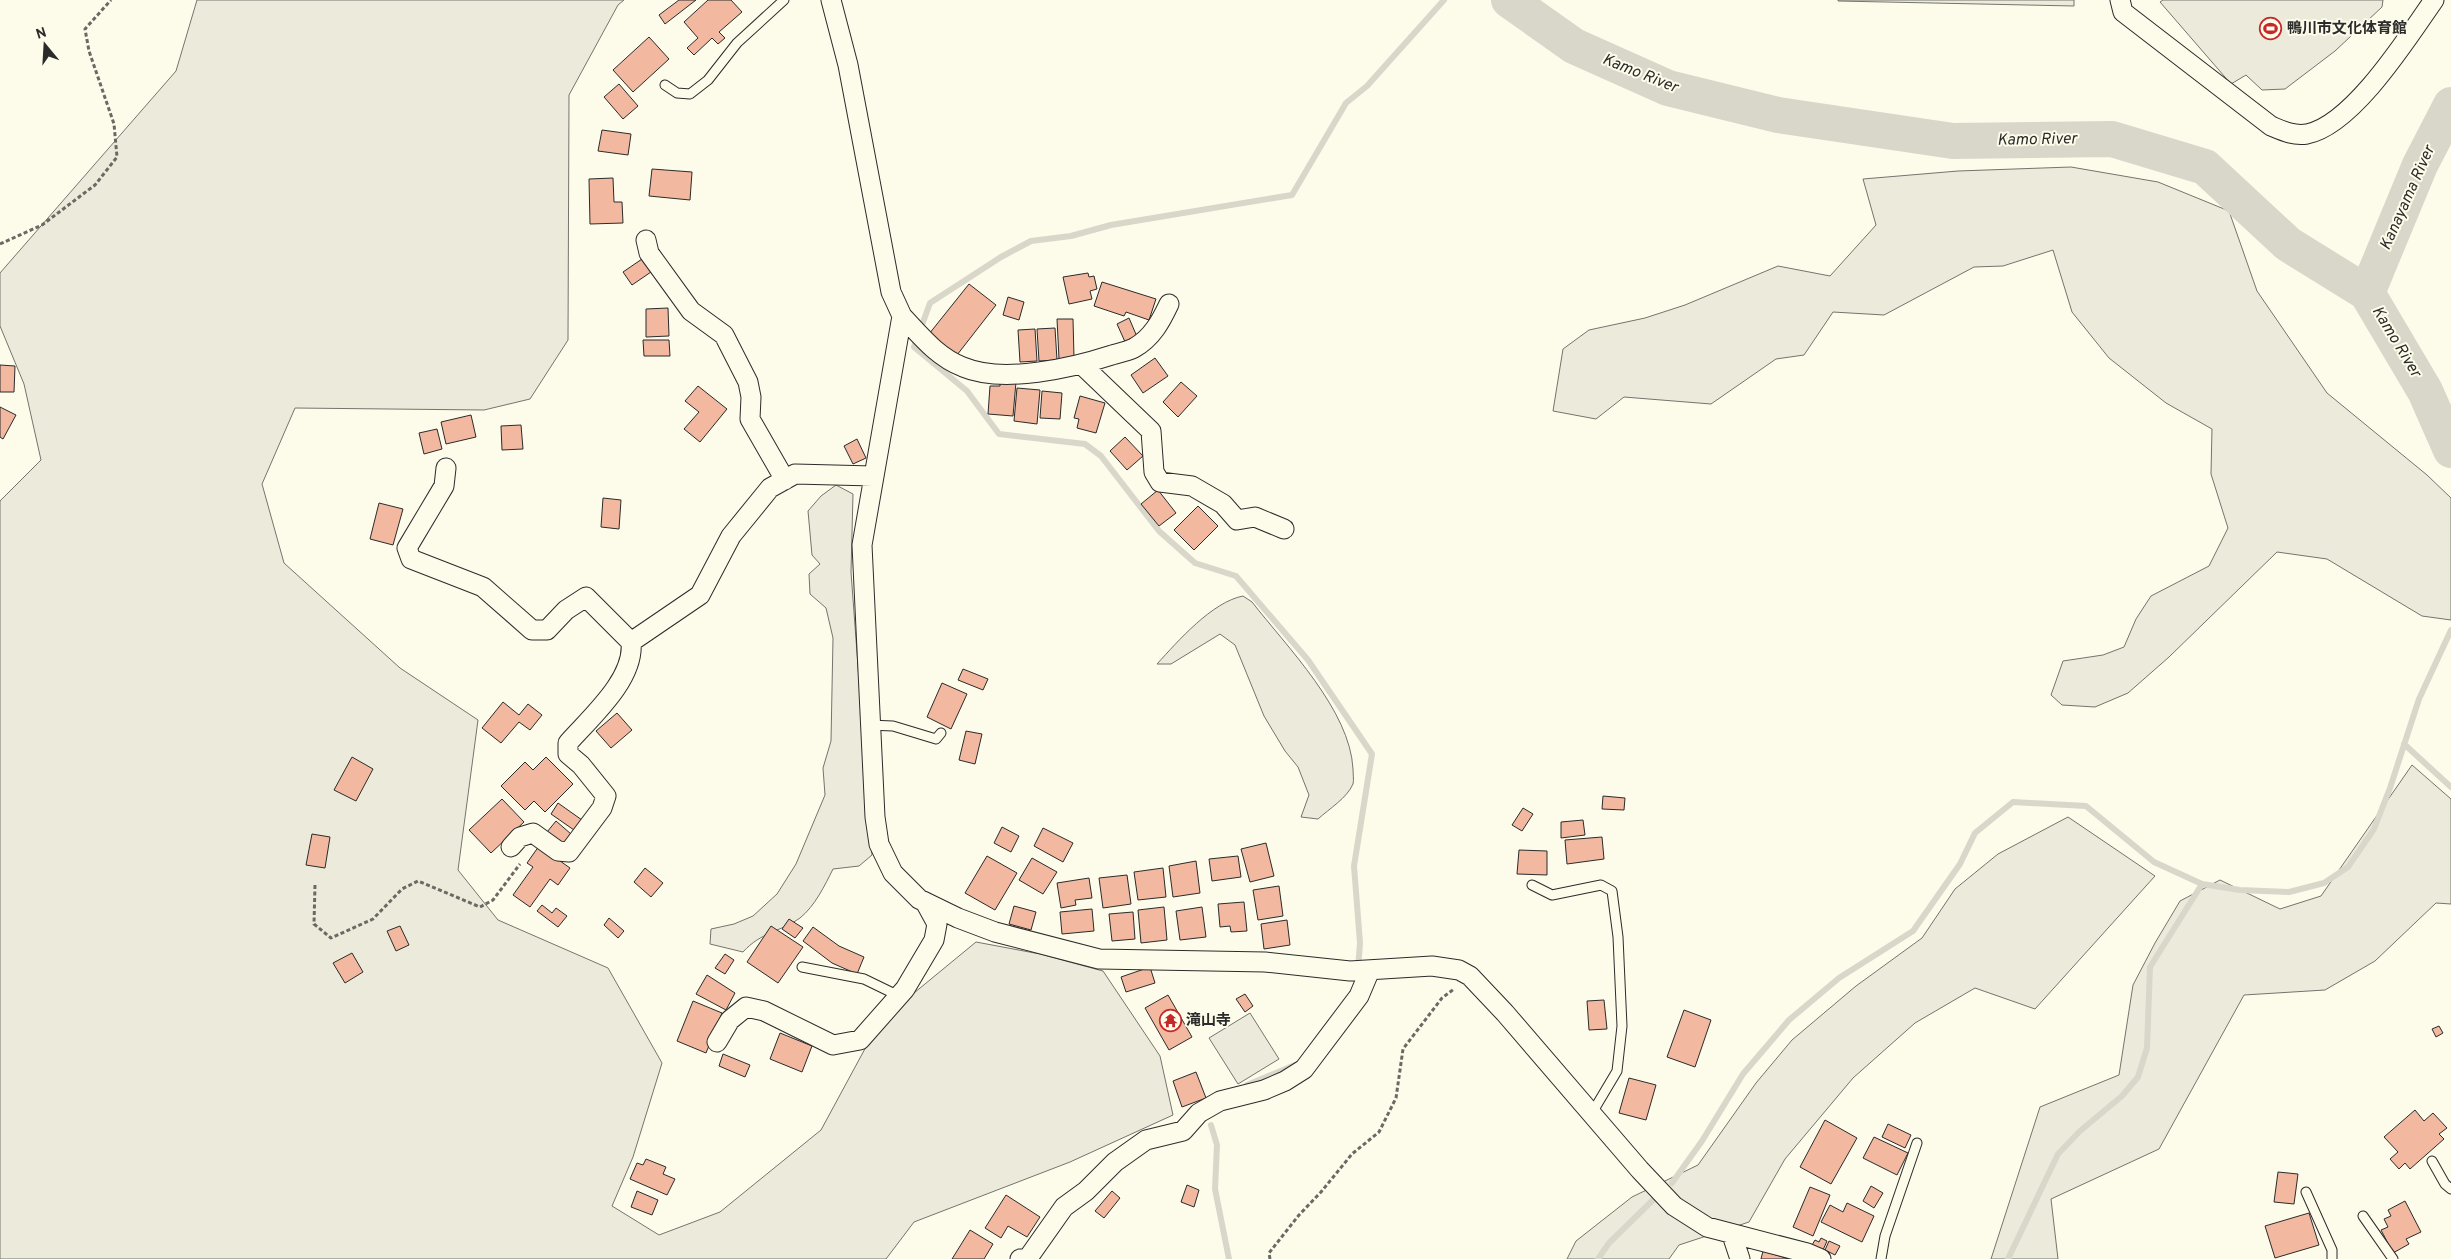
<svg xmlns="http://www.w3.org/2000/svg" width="2451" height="1259" viewBox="0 0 2451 1259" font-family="Overpass,'Noto Sans JP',sans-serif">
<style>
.green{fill:#ecebdb;stroke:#74746e}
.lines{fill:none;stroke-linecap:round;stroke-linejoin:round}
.stream{stroke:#d8d7c9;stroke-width:6}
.river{stroke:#d8d7c9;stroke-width:36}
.building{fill:#f2b8a0;stroke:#2b2b2b}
.lane-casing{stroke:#2b2b2b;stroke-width:11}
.street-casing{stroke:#2b2b2b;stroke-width:21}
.path{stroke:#6a6964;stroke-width:3;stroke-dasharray:4 2.5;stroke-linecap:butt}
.lane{stroke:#fdfbea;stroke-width:9}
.street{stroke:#fdfbea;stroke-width:19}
.labels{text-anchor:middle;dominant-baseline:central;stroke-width:4;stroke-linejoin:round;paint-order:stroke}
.poi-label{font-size:15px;font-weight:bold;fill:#2b2b2b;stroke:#fdfbea;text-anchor:start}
.water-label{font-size:16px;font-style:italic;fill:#2b2b2b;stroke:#fdfbea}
</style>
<rect width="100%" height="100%" fill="#fdfbea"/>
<path class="green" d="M197 0H624L618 5 569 95 568 340 530 399 484 410 295 408 262 484 284 563 400 668 478 720 458 870 498 920 608 968 662 1063 633 1157 612 1206 659 1235 720 1212 821 1130 880 1021 976 942 1040 954 1103 971 1160 1056 1173 1115 1070 1162 914 1222 886 1259H0V501L41 460 24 384 0 326V273L176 71Z
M2074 0V6L1838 1V0Z
M2163 0H2383L2382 7 2335 51 2285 89 2262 90 2246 75 2231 84 2160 2Z
M2071 167 2158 182 2229 211 2257 291 2327 393 2427 475 2451 498V620L2422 616 2327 559 2277 552 2169 657 2128 693 2095 707 2062 705 2051 695 2063 661 2103 655 2124 647 2136 619 2151 596 2209 566 2228 528 2211 474 2212 429 2166 403 2109 358 2072 312 2053 250 2003 266 1974 267 1884 315 1833 312 1804 355 1776 359 1711 404 1624 397 1596 419 1553 411 1563 349 1589 330 1645 318 1685 305 1778 266 1830 276 1876 225 1863 179 1958 171Z
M836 485 853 494 851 572 872 855 859 866 833 869C825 885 815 906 800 918 780 932 761 932 743 952L710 944 711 929 734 924 753 916 777 894 796 864 825 795 823 768 831 741 833 638 826 608 810 594 809 574 820 564 812 555 808 511 821 496Z
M1243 596 1252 602C1287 647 1350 710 1353 769 1353 774 1354 780 1353 784 1347 798 1329 809 1318 819L1301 817 1309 795 1298 767 1285 751 1264 716 1235 645 1220 634 1171 664H1157C1178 641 1212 602 1243 596Z
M2412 765 2451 799V904L2436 903 2375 961 2325 990 2244 995 2159 1149 2051 1199 2058 1259H1991L2040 1107 2119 1075 2133 985 2155 943 2180 901 2220 880 2280 909 2321 896Z
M2068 817 2155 876 2035 1009 1975 988 1915 1023 1853 1078 1785 1159 1749 1222 1679 1245 1669 1259H1567L1576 1241 1632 1197 1698 1165 1756 1083 1792 1040 1856 986 1922 938 1955 889 1998 854Z
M1250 1013 1279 1059 1238 1084 1209 1038Z"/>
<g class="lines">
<path class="stream" d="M2404 744 2451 787
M1358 969 1360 943 1354 866 1372 754 1308 660 1236 576 1195 563 1159 531 1101 456 1085 444 999 434 967 391 914 347 930 303 1001 257 1031 241 1071 236 1111 225 1292 195 1346 103 1367 86 1444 0
M1247 1085 1295 1065
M1211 1125 1217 1145 1215 1189 1229 1259
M1672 1183 1702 1141 1743 1074 1789 1020 1839 978 1913 931 1960 864 1975 833 2013 802 2086 806 2154 862 2202 884 2240 890 2289 892 2324 883 2348 867 2374 829 2390 788 2419 699 2451 630
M1598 1259 1609 1243 1654 1199
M2008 1259 2058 1154 2080 1131 2122 1096 2138 1077 2147 1048 2150 967 2202 884"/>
<path class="river" d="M1509 0 1574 46 1668 88 1778 115 1953 141 2112 139 2205 167 2288 244 2367 293 2425 391 2451 450
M2367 293 2420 165 2451 105"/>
</g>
<path class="building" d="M679 0H696L665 24 659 15Z
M708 0H731L742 12 719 32 725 38 718 44 712 38 694 55 687 48 698 38 684 22Z
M649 37 669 59 633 92 613 70Z
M619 84 638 106 623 119 604 97Z
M602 130 631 134 628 155 598 151Z
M652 169 692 172 690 200 649 196Z
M613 178 614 202H622L623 223 590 224 589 179Z
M642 259 651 272 632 285 623 272Z
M1088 273 1089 277 1094 276 1097 289 1090 291 1092 299 1069 304 1063 277Z
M1102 282 1156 299 1149 320 1126 312 1124 316 1094 306Z
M969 284 996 305 957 355 929 334Z
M1008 297 1024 302 1019 320 1003 315Z
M668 308 669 336 646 337V309Z
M1129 318 1138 339 1126 344 1117 324Z
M1057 319H1073L1074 358 1059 359Z
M1055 328 1057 360 1039 361 1037 329Z
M1035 329 1037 361 1020 362 1018 330Z
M643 340H669L670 356H644Z
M1155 358 1168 376 1143 393 1131 375Z
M0 365 15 366 14 392H0Z
M1000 380 1016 382 1013 416 988 414 990 386H1000Z
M1181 382 1197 396 1178 417 1163 402Z
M698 386 727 409 700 442 684 429 699 412 685 401Z
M1017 388 1040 390 1037 424 1014 421Z
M1042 391 1062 393 1060 419 1040 418Z
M1080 396 1105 403 1096 433 1077 428 1079 419 1074 418Z
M0 407 16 415 3 439 0 437Z
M471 415 476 437 446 444 441 422Z
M521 425 523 449 502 450 501 426Z
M437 429 442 449 424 454 419 433Z
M1125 437 1143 456 1127 470 1110 451Z
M857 439 866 458 853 464 844 446Z
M1158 490 1176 513 1159 526 1141 504Z
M603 498 621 500 619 529 601 527Z
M379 503 403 509 393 545 370 539Z
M1198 506 1218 526 1194 550 1174 530Z
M963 669 988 679 983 690 958 680Z
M942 683 967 694 951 729 927 717Z
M503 702 519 715 528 704 542 715 530 730 519 722 501 743 482 728Z
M617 713 632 730 611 748 596 731Z
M966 731 982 734 975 764 959 760Z
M352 757 373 769 356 801 334 790Z
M546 757 573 784 545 812 534 801 525 810 501 786 525 762 533 770Z
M1603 796 1625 798 1624 810 1602 809Z
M502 799 524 822 491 853 469 830Z
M558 803 582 820 574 830 551 814Z
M1523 808 1533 814 1522 831 1512 825Z
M1583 820 1585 835 1561 838V822Z
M556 821 571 834 562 845 547 832Z
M1002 827 1019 836 1011 852 994 843Z
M1043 828 1073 843 1063 862 1034 846Z
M312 834 330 837 325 868 306 865Z
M1602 837 1604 859 1567 864 1565 840Z
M1266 843 1274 876 1250 882 1241 849Z
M539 846 570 868 558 885 550 879 530 907 513 895 533 867 527 863Z
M1519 850 1547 851V875L1517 874Z
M987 856 1017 873 995 910 965 893Z
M1238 856 1241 877 1212 881 1209 859Z
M1032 858 1057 872 1043 894 1019 880Z
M1196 861 1200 893 1173 897 1169 866Z
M645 868 663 883 651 897 634 882Z
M1163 868 1166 897 1138 900 1134 872Z
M1127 875 1131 904 1103 908 1099 878Z
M1089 878 1092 898 1075 900 1076 905 1061 908 1057 883Z
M1279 886 1283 916 1258 920 1253 890Z
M1244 902 1247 931 1231 932 1230 926 1220 927 1218 904Z
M542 905 552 913 556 908 567 916 558 927 537 911Z
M1014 906 1036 912 1031 930 1009 924Z
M1164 907 1167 940 1141 943 1138 910Z
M1202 907 1206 937 1180 940 1176 911Z
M1092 909 1094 931 1062 934 1060 912Z
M1133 912 1135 939 1112 941 1109 914Z
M609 918 624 931 618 938 604 925Z
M789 919 803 928 795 938 782 929Z
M1287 920 1290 945 1264 949 1261 924Z
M400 926 409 945 396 951 387 931Z
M771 926 803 947 778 983 747 962Z
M813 927 839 946 864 957 857 974 832 963 803 941Z
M352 953 363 972 345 983 333 963Z
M725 954 734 960 725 974 715 968Z
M1150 967 1155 983 1126 992 1121 977Z
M707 975 735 993 726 1010 696 994Z
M1245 994 1253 1006 1245 1012 1236 999Z
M1168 995 1192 1037 1169 1050 1145 1008Z
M1604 1000 1607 1029 1589 1030 1587 1001Z
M693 1001 722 1013 706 1053 677 1041Z
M1684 1010 1711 1020 1695 1067 1667 1057Z
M2439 1026 2443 1033 2436 1037 2432 1029Z
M780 1033 812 1046 802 1072 770 1059Z
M723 1054 750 1065 745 1077 719 1066Z
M1196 1072 1206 1098 1182 1107 1173 1081Z
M1629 1078 1656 1085 1646 1120 1619 1113Z
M2415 1110 2424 1121 2433 1113 2447 1128 2439 1134 2444 1139 2410 1169 2405 1163 2399 1169 2390 1159 2398 1152 2384 1137Z
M1825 1120 1857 1138 1831 1184 1800 1167Z
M1888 1124 1911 1135 1905 1148 1882 1137Z
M1874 1137 1908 1153 1897 1175 1863 1158Z
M646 1159 666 1167 663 1174 675 1179 667 1195 630 1179 637 1163 643 1165Z
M2278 1172 2298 1174 2294 1204 2274 1202Z
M1187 1185 1199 1190 1194 1207 1181 1202Z
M1871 1186 1883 1193 1874 1208 1863 1201Z
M1810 1187 1830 1195 1813 1236 1793 1227Z
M637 1191 658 1200 652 1215 631 1207Z
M1112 1191 1120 1198 1104 1218 1095 1211Z
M1006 1195 1040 1217 1027 1237 1008 1226 1001 1238 985 1228Z
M2405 1201 2421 1232 2406 1239 2409 1244 2393 1253 2381 1230 2388 1227 2384 1219 2391 1216 2388 1210Z
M1847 1203 1874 1216 1862 1242 1821 1222 1830 1205 1843 1212Z
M2309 1213 2319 1245 2275 1258 2265 1226Z
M970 1230 993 1244 984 1259H952Z
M1821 1238 1827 1241 1823 1250 1812 1245 1815 1240 1819 1242Z
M1829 1241 1840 1246 1835 1255 1825 1250Z
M1763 1251 1789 1259H1761Z"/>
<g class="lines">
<defs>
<path id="lane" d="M665 85 677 93 690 94 708 80 737 43 784 0
M869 725 893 726 936 739 941 733
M1532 885 1552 895 1601 885 1612 891 1618 937 1622 1026 1617 1071 1592 1113
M802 967 864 979 899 996
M2432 1161 2445 1184 2451 1189
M2306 1192 2332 1250V1259
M2363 1216 2393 1259
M1881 1259 1885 1236 1917 1143"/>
<path id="street" d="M831 0 848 65 891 292 902 316 862 545 875 817 879 844 893 873 919 899 958 918 995 932 1099 959 1265 962 1350 971 1432 966 1459 970 1470 976 1505 1013 1640 1170 1674 1206 1707 1227 1807 1253 1821 1259
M2120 0 2123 12 2271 126C2283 131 2293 136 2307 134 2353 125 2408 37 2434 0
M646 240 649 253 691 311 724 335 748 382 751 397 750 419 785 480
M902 316C920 335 937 357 963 367 1003 384 1072 368 1112 355 1119 353 1128 351 1134 348 1152 338 1161 321 1169 304
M1082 365 1151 431 1154 472 1160 482 1192 486 1223 504 1237 520 1255 517 1284 529
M446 468 444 486 407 548 411 559 483 587 532 630H547L566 610 586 597 631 642
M511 847 520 837 533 833 558 851 569 852 602 808 606 796 581 765 568 754V743C591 717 635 679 631 642L700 595 731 536 770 488 795 474 873 476
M717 1042 730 1020 746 1007 764 1011 833 1045 860 1040 905 989 934 940 937 924 925 902
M1732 1235 1740 1259
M1020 1259 1028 1258 1064 1207 1086 1191 1115 1162 1146 1140 1183 1131 1199 1113 1220 1101 1264 1090 1285 1081 1304 1069 1359 996 1370 970"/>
</defs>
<use href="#lane" class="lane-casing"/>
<use href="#street" class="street-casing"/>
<path class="path" d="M0 244 42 225 95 185 117 157 114 124 89 51 85 29 111 0
M315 885 314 924 331 938 373 919 402 889 418 881 480 907 493 900 520 864
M1270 1259 1269 1253 1299 1215 1321 1192 1352 1154 1379 1132 1396 1098 1403 1049 1442 998 1454 989"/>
<use href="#lane" class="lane"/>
<use href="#street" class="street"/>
</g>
<defs>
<symbol id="stadium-ring" viewBox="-11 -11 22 22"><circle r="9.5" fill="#fdfbea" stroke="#c62828" stroke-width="1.5"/><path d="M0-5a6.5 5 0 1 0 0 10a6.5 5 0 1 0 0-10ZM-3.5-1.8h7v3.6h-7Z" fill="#c62828"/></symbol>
<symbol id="temple-ring" viewBox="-11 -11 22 22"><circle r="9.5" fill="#fdfbea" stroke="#c62828" stroke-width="1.5"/><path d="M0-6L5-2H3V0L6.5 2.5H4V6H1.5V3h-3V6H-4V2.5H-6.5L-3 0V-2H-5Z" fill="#c62828"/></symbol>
</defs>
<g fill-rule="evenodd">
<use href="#stadium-ring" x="2258" y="16" width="25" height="25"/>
<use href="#temple-ring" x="1158" y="1008" width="25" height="25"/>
</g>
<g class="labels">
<g class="poi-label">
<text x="2287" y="29">鴨川市文化体育館</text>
<text x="1186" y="1021">滝山寺</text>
</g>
<g class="water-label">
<text transform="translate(1640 74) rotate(22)">Kamo River</text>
<text transform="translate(2037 140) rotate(-1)">Kamo River</text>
<text transform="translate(2408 198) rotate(-66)">Kanayama River</text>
<text transform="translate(2396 342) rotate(59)">Kamo River</text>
</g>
</g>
<g transform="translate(45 45) rotate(342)" stroke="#fdfbea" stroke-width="4" paint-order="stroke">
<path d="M0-4L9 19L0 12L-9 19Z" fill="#2b2b2b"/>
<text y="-8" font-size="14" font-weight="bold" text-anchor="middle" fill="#2b2b2b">N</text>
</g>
</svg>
